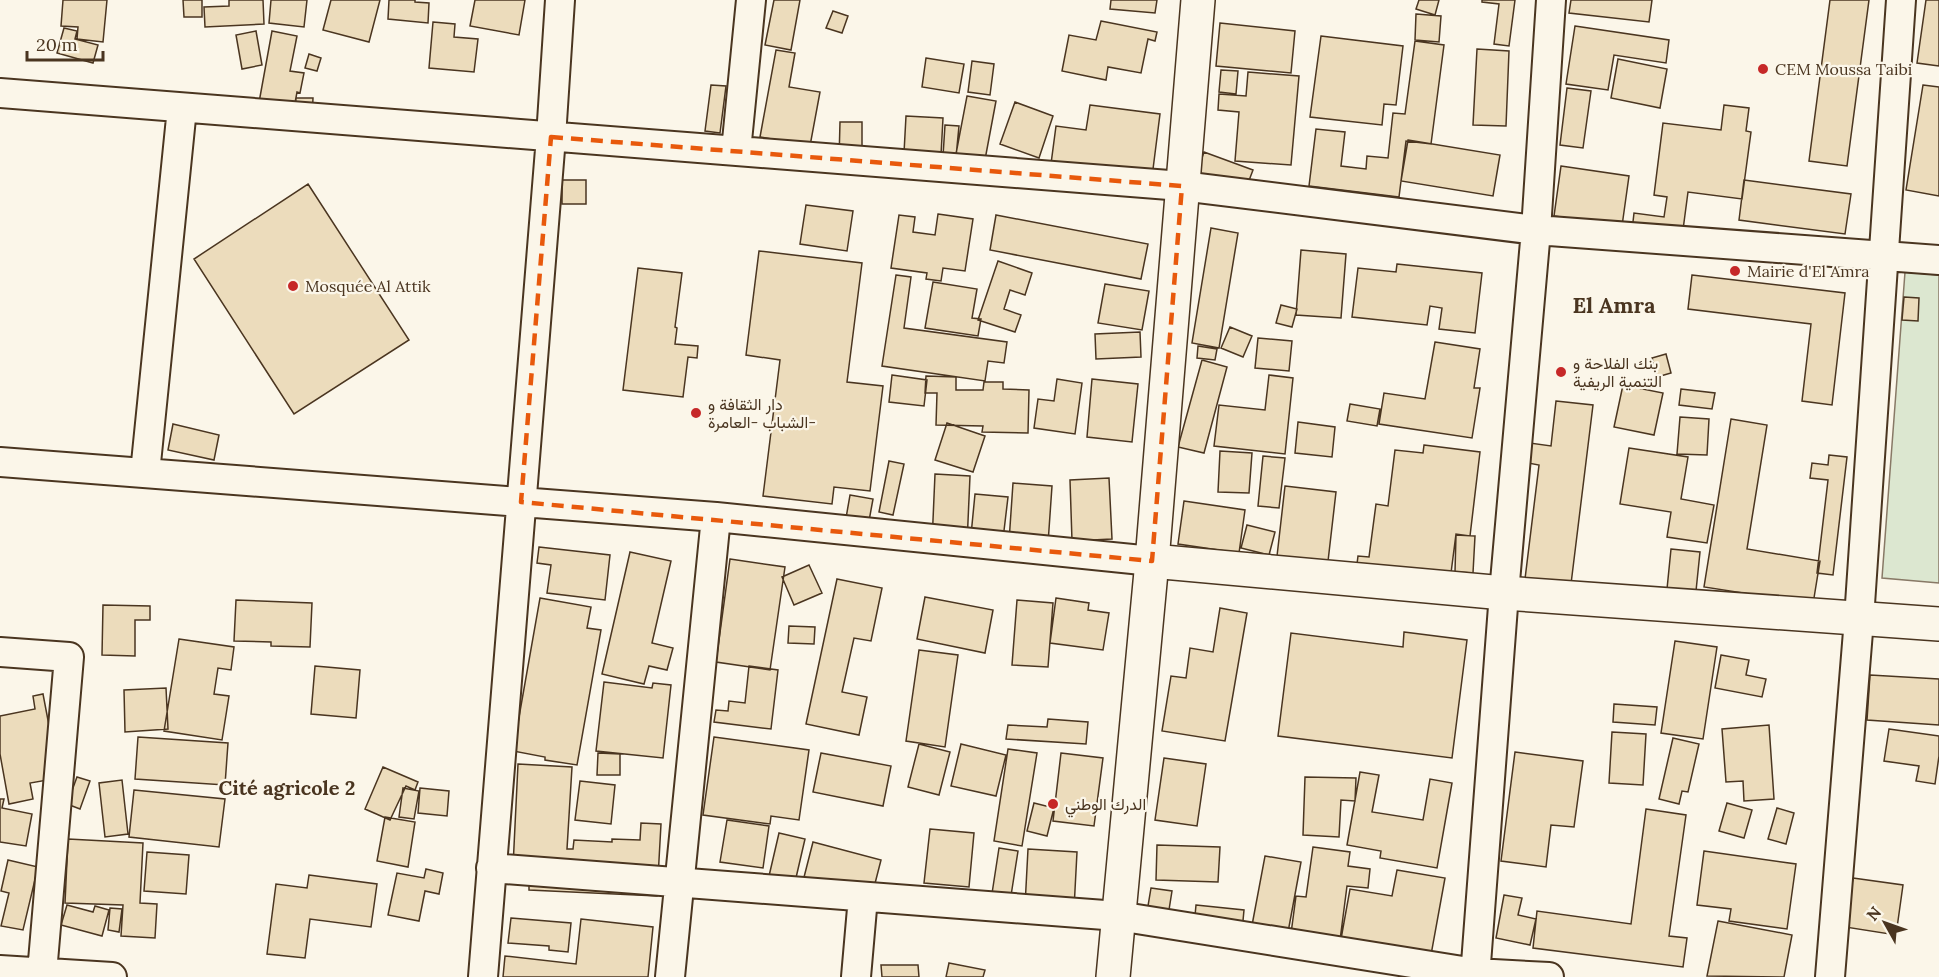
<svg xmlns="http://www.w3.org/2000/svg" width="1939" height="977" viewBox="0 0 1939 977" font-family="Lora,Vazirmatn,serif">
<style>
.green{fill:#dce7d0;stroke:#887966;stroke-width:1.5}
.building{fill:#ecdcbc;stroke:#4a3520;stroke-width:1.5}
.lines{fill:none;stroke-linecap:round;stroke-linejoin:round}
.minor-casing{stroke:#4a3520;stroke-width:32}
.major-casing{stroke:#4a3520;stroke-width:36}
.minor{stroke:#fbf6e9;stroke-width:28}
.major{stroke:#fbf6e9;stroke-width:33}
.marked{fill:none;stroke:#e8590c;stroke-width:4.5;stroke-dasharray:12 8;stroke-linejoin:round}
.poi-dot{fill:#c62828;stroke:#fbf6e9;stroke-width:2}
.labels{text-anchor:middle;dominant-baseline:central;stroke-width:4.5;stroke-linejoin:round;paint-order:stroke}
.poi-label{font-size:16px;fill:#4a3520;stroke:#fbf6e9;text-anchor:start}
.quarter-label{font-size:20px;font-weight:bold;fill:#4a3520;stroke:#fbf6e9}
.district-label{font-size:22px;font-weight:bold;fill:#4a3520;stroke:#fbf6e9}
</style>
<rect width="100%" height="100%" fill="#fbf6e9"/>
<path class="green" d="M1905 272 1939 275V583L1882 578Z"/>
<path class="building" d="M63 0H107L103 42 77 39 78 27 61 26Z
M183 0H202V17H184Z
M229 0H263L264 24 205 27 204 7 229 6Z
M271 0H307L304 27 269 23Z
M331 0H380L369 42 323 30Z
M389 0H415V2L429 3 428 23 388 19Z
M475 0H525L519 35 470 26Z
M774 0H800L791 50 765 45Z
M1111 0H1157L1155 13 1110 9Z
M1419 0H1439L1435 15 1416 9Z
M1482 0H1515L1509 46 1494 44 1499 4 1482 2Z
M1571 0H1652L1649 22 1569 13Z
M1830 0H1869L1847 166 1809 161Z
M1926 0H1939V66L1917 63Z
M833 11 848 16 842 33 826 28Z
M1416 14 1441 16 1439 42 1415 40Z
M1101 21 1157 32 1155 41 1148 39 1141 73 1108 67 1106 80 1062 71 1069 35 1096 40Z
M433 22 455 24 454 37 478 39 474 72 429 68Z
M1220 23 1295 31 1291 73 1216 66Z
M1575 26 1669 40 1666 63 1614 55 1608 90 1566 84Z
M64 28 77 31 75 39 98 45 93 63 57 53Z
M256 31 262 65 242 69 236 35Z
M272 31 297 36 290 71 304 73 300 93 297 92 293 114 258 108Z
M1321 36 1403 46 1396 105 1384 104 1382 125 1310 117Z
M1415 41 1444 45 1431 144 1406 141 1399 197 1309 186 1316 129 1345 132 1341 166 1366 169 1367 156 1388 158 1393 113 1405 114Z
M1477 49 1509 51 1506 126 1473 125Z
M776 50 795 53 789 87 820 92 810 146 760 137Z
M309 54 321 58 317 71 305 68Z
M926 58 964 64 959 93 922 87Z
M1618 59 1667 69 1660 108 1611 98Z
M972 61 994 64 990 95 968 92Z
M1221 70 1238 71 1236 94 1219 92Z
M1248 72 1299 76 1291 165 1235 161 1239 112 1218 110 1219 94 1246 96Z
M711 85 726 86 720 133 705 131Z
M1923 85 1939 87V196L1906 190Z
M1567 88 1591 91 1583 148 1560 145Z
M967 96 996 101 984 165 955 159Z
M296 98H313L312 118 295 117Z
M1015 102 1053 116 1039 158 1000 144Z
M1090 105 1160 114 1152 177 1049 179 1056 126 1086 130Z
M1724 105 1749 108 1746 131 1751 132 1742 199 1688 192 1681 245 1631 239 1634 213 1664 217 1667 197 1654 195 1663 123 1721 130Z
M906 116 943 118 941 155 904 153Z
M840 122H862V160H839Z
M945 125 959 126 956 157 943 156Z
M1408 140 1500 155 1493 196 1401 181Z
M1204 152 1253 170 1245 191 1197 172Z
M1561 166 1629 176 1622 226 1554 216Z
M562 180H586V204H562Z
M1744 180 1851 194 1845 234 1739 220Z
M308 184 409 340 294 414 194 259Z
M806 205 853 211 847 251 800 244Z
M938 214 973 219 965 271 943 268 941 281 926 279 927 273 891 268 899 215 915 217 913 232 935 235Z
M996 215 1148 244 1141 279 990 250Z
M1211 228 1238 233 1219 348 1192 343Z
M1301 250 1346 254 1341 318 1296 315Z
M759 251 862 263 847 382 883 386 870 491 834 487 832 504 763 496 780 360 746 355Z
M998 261 1032 273 1025 295 1010 290 1004 309 1021 315 1015 332 978 320Z
M1397 264 1482 273 1475 333 1439 329 1442 308 1430 306 1427 325 1352 317 1358 268 1396 272Z
M638 268 682 273 675 327 677 328 675 344 698 346 697 358 688 357 683 397 623 390Z
M896 275 911 277 904 328 1007 342 1004 363 988 361 985 381 882 366Z
M1692 275 1845 293 1832 405 1802 401 1811 324 1688 309Z
M933 282 977 289 972 318 981 319 978 336 925 328Z
M1105 284 1149 291 1142 330 1098 323Z
M1904 297 1919 298 1918 321 1902 320Z
M1281 305 1297 309 1292 327 1276 323Z
M1230 327 1252 336 1243 357 1221 348Z
M1140 332 1141 357 1096 359 1095 334Z
M1258 338 1292 341 1289 371 1255 368Z
M1435 342 1480 349 1474 388H1480L1472 438 1379 424 1384 393 1425 399Z
M1198 346 1217 349 1215 360 1197 358Z
M1666 354 1671 373 1657 377 1652 358Z
M1202 360 1227 367 1204 453 1178 447Z
M892 375 927 380 924 406 889 402Z
M1269 375 1293 378 1285 454 1214 446 1219 405 1265 410Z
M926 376 956 377V390H983L984 382H1003V389L1029 390 1028 433 982 432 983 426 936 425 937 393H925Z
M1057 379 1082 383 1075 434 1034 428 1038 399 1054 401Z
M1092 379 1138 384 1132 442 1087 437Z
M1623 385 1663 393 1654 435 1614 427Z
M1681 389 1715 393 1712 409 1679 405Z
M1556 401 1593 405 1571 584 1525 579 1539 465 1528 463 1530 443 1551 446Z
M1350 404 1380 409 1377 426 1347 421Z
M1680 417 1709 419 1707 455 1677 454Z
M1731 419 1767 425 1747 549 1820 561 1813 604 1704 587Z
M1298 422 1335 427 1332 457 1295 453Z
M947 423 985 436 973 472 935 460Z
M173 424 219 435 214 460 168 450Z
M1424 445 1480 452 1470 536 1456 534 1451 573 1401 567 1398 587 1356 572 1358 556 1369 557 1376 504 1388 506 1395 450 1423 453Z
M1629 448 1688 457 1681 499 1714 505 1707 543 1667 537 1671 512 1620 504Z
M1220 451 1252 453 1249 493 1218 492Z
M1829 455 1847 457 1833 575 1817 573 1828 480 1810 478 1812 463 1828 465Z
M1263 456 1285 458 1279 508 1258 506Z
M889 461 904 464 893 515 879 512Z
M935 474 970 476 967 544 932 543Z
M1109 478 1112 539 1072 541 1070 480Z
M1013 483 1052 486 1047 558 1008 556Z
M1285 486 1336 492 1327 570 1276 565Z
M975 494 1008 497 1003 539 971 535Z
M850 495 873 499 869 521 846 518Z
M1184 501 1245 510 1239 553 1178 544Z
M1247 525 1275 532 1269 555 1241 548Z
M1456 535 1475 536 1473 573 1455 572Z
M539 547 610 555 605 600 547 593 551 565 537 563Z
M1671 549 1700 552 1696 591 1667 589Z
M630 552 671 561 652 643 673 648 667 670 649 666 644 684 602 674Z
M730 559 785 567 770 670 716 662Z
M809 565 822 593 794 605 782 577Z
M837 579 882 588 871 641 854 638 842 692 867 697 859 735 806 724Z
M925 597 993 610 985 653 917 639Z
M540 598 591 607 587 628 601 630 577 765 545 760V757L513 751Z
M1056 598 1089 603 1088 610 1109 613 1103 650 1050 643Z
M236 600 312 603 310 647 271 646V642L234 641Z
M1017 600 1053 603 1048 667 1012 665Z
M103 605 150 606V620H135V656L102 655Z
M1220 608 1247 613 1225 741 1162 731 1171 676 1186 678 1190 648 1213 652Z
M789 626 815 627 814 644 788 643Z
M1404 632 1467 640 1452 758 1278 736 1291 633 1403 647Z
M179 639 234 647 231 670 218 668 214 694 229 696 222 740 164 731Z
M1675 641 1717 647 1703 739 1661 733Z
M919 650 958 655 945 747 906 741Z
M1721 655 1749 660 1746 675 1766 679 1762 697 1715 688Z
M315 666 360 670 356 718 311 714Z
M749 666 778 670 771 729 714 722 716 710 728 711 729 701 745 703Z
M1870 675 1939 679V725L1867 720Z
M604 682 652 688 653 683 671 685 663 758 596 751Z
M166 688 168 729 125 732 124 690Z
M43 694 59 778 30 783 33 799 9 804 0 754V716L35 709 33 696Z
M1614 704 1657 707 1655 725 1613 722Z
M1048 719 1088 722 1086 744 1006 739 1008 725 1047 727Z
M1769 725 1774 799 1744 801 1743 781 1726 782 1722 729Z
M1889 729 1939 736V756L1935 784 1916 781 1919 766 1884 761Z
M1612 732 1646 734 1643 785 1609 783Z
M138 737 228 743 225 785 135 779Z
M714 737 809 750 799 820 771 816 770 824 703 815Z
M1673 738 1699 744 1688 792 1682 791 1679 804 1659 799Z
M919 744 950 752 939 795 908 787Z
M961 744 1006 755 996 796 951 786Z
M1008 749 1037 753 1022 846 994 841Z
M1515 752 1583 761 1574 827 1551 825 1546 867 1501 861Z
M598 753 620 754V775H597Z
M821 753 891 766 883 806 813 792Z
M1061 753 1103 758 1094 826 1053 821Z
M1164 758 1206 764 1197 826 1155 820Z
M518 764 572 767 567 849H573L574 840 612 842V839L640 840 641 823 661 824 657 896 529 890V868L513 867Z
M383 767 418 782 415 790 406 786 390 820 365 809Z
M1360 772 1379 775 1372 812 1423 820 1430 779 1452 783 1437 868 1380 858 1381 851 1347 845Z
M77 777 90 781 80 809 67 804Z
M1305 777 1356 778 1355 801 1341 800 1339 837 1303 835Z
M122 780 128 834 105 837 99 783Z
M580 781 615 785 611 824 575 820Z
M403 788 419 791 414 819 399 817Z
M420 788 449 791 447 816 418 813Z
M134 790 225 799 219 847 129 837Z
M0 799H4L2 808 32 814 26 846 0 842Z
M1034 803 1054 808 1047 836 1027 831Z
M1727 803 1752 810 1744 838 1719 831Z
M1777 808 1794 813 1786 844 1768 839Z
M1646 809 1686 815 1669 936 1687 938 1683 967 1533 948 1537 911 1631 924Z
M385 817 415 822 408 867 377 861Z
M727 820 769 826 763 868 720 862Z
M930 829 974 833 969 887 924 883Z
M779 833 805 839 792 895 766 889Z
M68 839 143 843 140 903 157 904 155 938 121 936 123 905 65 903Z
M813 842 881 860 870 903 802 885Z
M1157 845 1220 847 1218 882 1156 880Z
M1313 847 1350 852 1348 866 1370 869 1368 888 1347 886 1339 948 1290 941 1296 896 1306 897Z
M999 848 1018 851 1010 902 991 900Z
M1028 849 1077 852 1074 909 1025 906Z
M1704 851 1796 864 1787 929 1729 921 1731 909 1697 905Z
M147 852 189 855 186 894 144 891Z
M1265 856 1301 862 1286 943 1250 936Z
M8 860 38 867 23 930 1 926 9 893 1 891Z
M426 869 443 873 439 894 425 891 419 921 388 915 397 873 424 878Z
M1397 870 1445 878 1431 955 1341 939 1350 889 1392 896Z
M309 875 377 884 371 927 310 919 305 958 267 954 276 884 307 888Z
M1853 878 1903 885 1896 935 1845 927Z
M1151 888 1172 891 1168 916 1147 912Z
M1504 895 1522 898 1518 915 1536 919 1530 945 1496 938Z
M67 905 93 912 95 906 109 910 102 936 61 925Z
M1196 905 1244 910 1241 942 1193 937Z
M110 908 122 909 119 932 108 930Z
M511 918 571 923 568 952 549 950V946L508 943Z
M581 919 653 927 648 977H503L505 956 576 964Z
M1718 921 1792 935 1784 977 1707 976Z
M949 963 985 970 983 977H946Z
M881 965H918L919 977H882Z"/>
<g class="lines">
<defs>
<path id="minor" d="M0 93 1182 186 1536 230 1939 260
M736 151 751 0
M0 462 716 517 1152 561
M145 473 182 108
M0 652 69 657 42 973
M491 868 1118 916 1475 973 1549 977
M0 970 112 977
M483 977 551 137 560 0
M670 977 716 517
M856 977 863 897
M1475 977 1504 593 1536 230 1551 0
M1830 977 1859 619 1901 0"/>
<path id="major" d="M1152 561 1504 593 1939 624
M1113 977 1152 561 1198 0"/>
</defs>
<use href="#minor" class="minor-casing"/>
<use href="#major" class="major-casing"/>
<use href="#minor" class="minor"/>
<use href="#major" class="major"/>
</g>
<path class="marked" d="M551 137 1182 186 1152 561 521 502Z"/>
<g class="poi-dot">
<circle cx="1763" cy="69" r="6"/>
<circle cx="1735" cy="271" r="6"/>
<circle cx="293" cy="286" r="6"/>
<circle cx="1561" cy="372" r="6"/>
<circle cx="696" cy="413" r="6"/>
<circle cx="1053" cy="804" r="6"/>
</g>
<g class="labels">
<g class="poi-label">
<text x="1775" y="69">CEM Moussa Taibi</text>
<text x="1747" y="271">Mairie d'El Amra</text>
<text x="305" y="286">Mosquée Al Attik</text>
<text x="1573" y="363">بنك الفلاحة و<tspan x="1573" dy="18">التنمية الريفية</tspan></text>
<text x="708" y="404">دار الثقافة و<tspan x="708" dy="18">الشباب -العامرة-</tspan></text>
<text x="1065" y="804">الدرك الوطني</text>
</g>
<g class="quarter-label">
<text x="287" y="787">Cité agricole 2</text>
</g>
<g class="district-label">
<text x="1614" y="305">El Amra</text>
</g>
</g>
<g transform="translate(1885 923) rotate(310)" stroke="#fbf6e9" stroke-width="4.5" paint-order="stroke">
<path d="M0-4.5L10 22L0 15L-10 22Z" fill="#4a3520"/>
<text y="-9" font-size="16" font-weight="bold" text-anchor="middle" fill="#4a3520">N</text>
</g>
<path d="M27 51v9h76v-9" fill="none" stroke="#4a3520" stroke-width="3"/>
<text x="36" y="51" font-size="18" fill="#4a3520" stroke="#fbf6e9" stroke-width="4.5" paint-order="stroke">20 m</text>
</svg>
